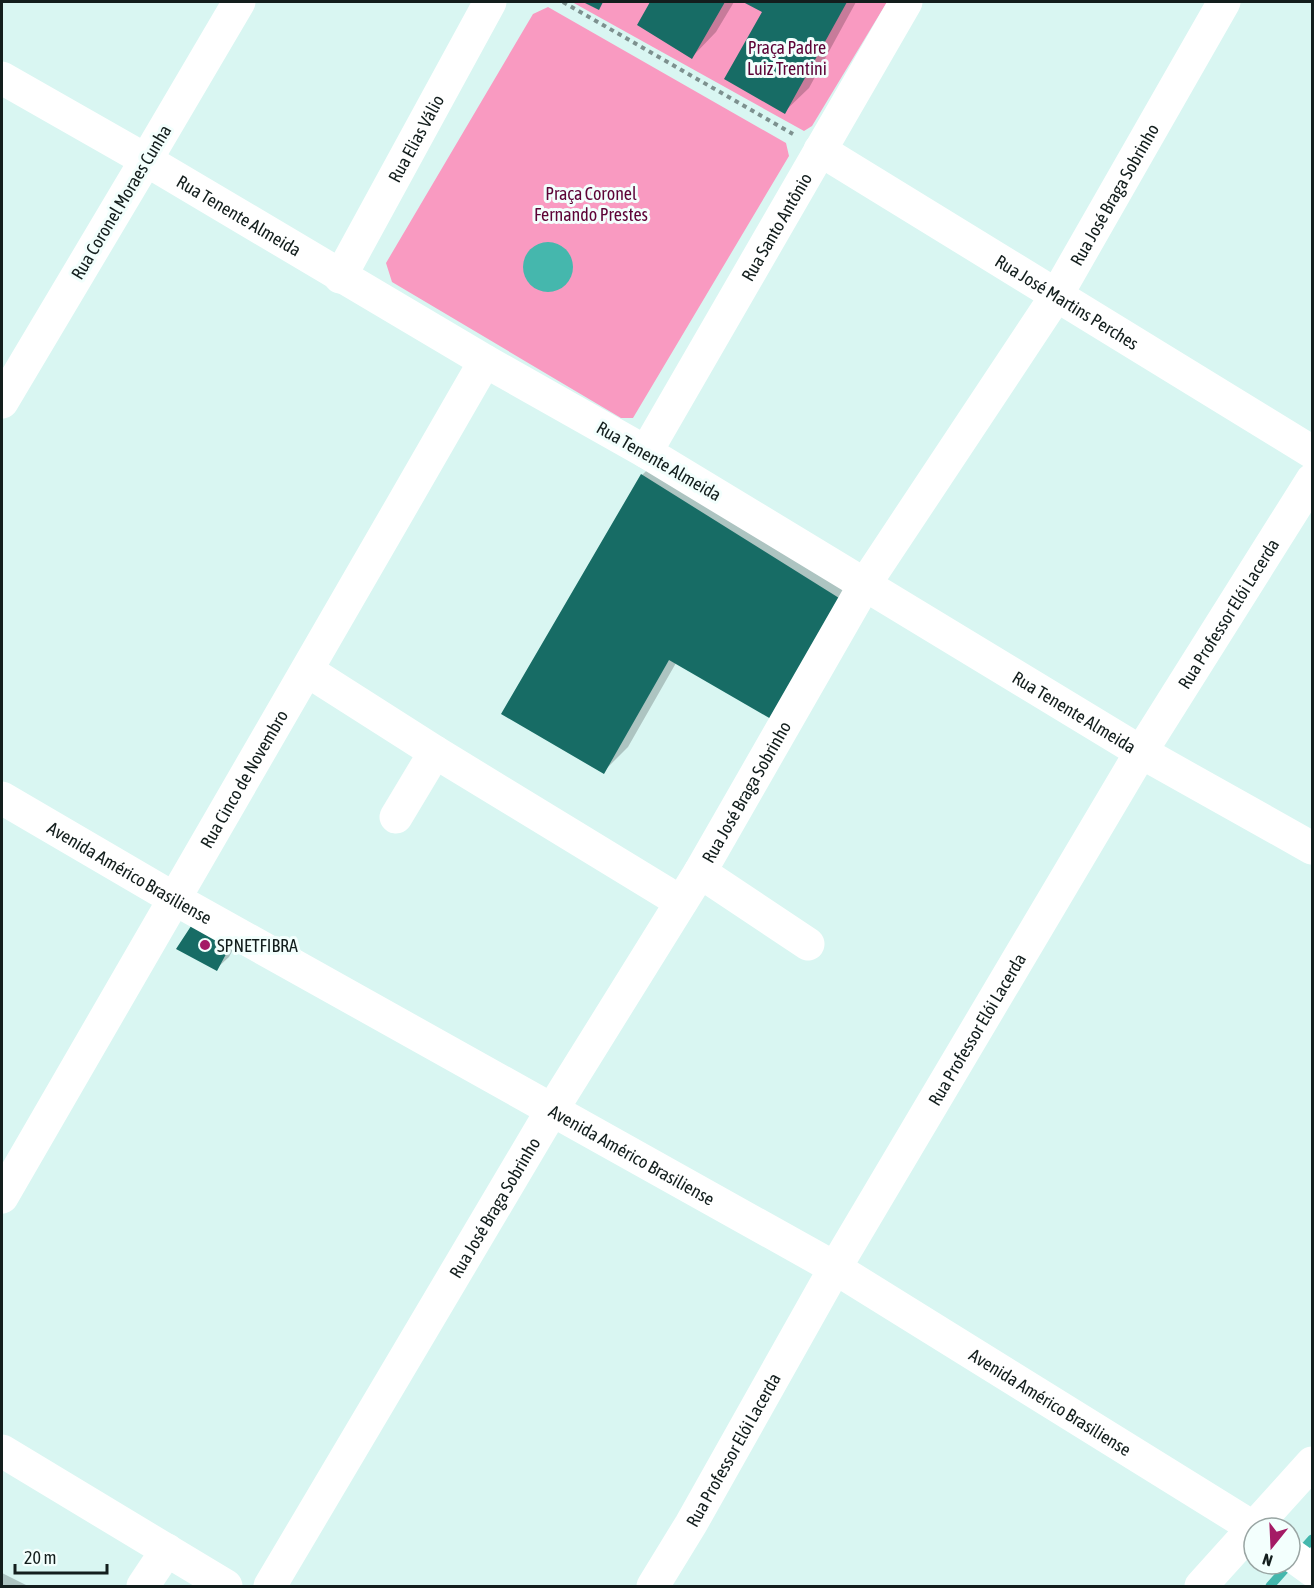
<svg xmlns="http://www.w3.org/2000/svg" width="1314" height="1588" viewBox="0 0 1314 1588" font-family="'Asap Condensed',sans-serif">
<style>
.green{fill:#f99ac1}
.water{fill:#45b7ad}
.shadow{fill:#0003}
.lines{fill:none;stroke-linecap:round;stroke-linejoin:round}
.stream{stroke:#45b7ad;stroke-width:9}
.building{fill:#176c65}
.path{stroke:#7d918f;stroke-width:4;stroke-dasharray:4.5 4.5;stroke-linecap:butt}
.minor{stroke:#fff;stroke-width:33}
.major{stroke:#fff;stroke-width:33}
.poi-dot{fill:#a41b65;stroke:#f3fffd;stroke-width:2}
.labels{text-anchor:middle;dominant-baseline:central;stroke-width:6;stroke-linejoin:round;paint-order:stroke}
.park-label{font-size:18px;fill:#5d0336;stroke:#f3fffd}
.street-label{font-size:18px;fill:#131e1d;stroke:#f3fffd}
.poi-label{font-size:18px;fill:#131e1d;stroke:#f3fffd;text-anchor:start}
</style>
<rect width="100%" height="100%" fill="#d9f6f2"/>
<path class="green" d="M572 2H887L812 126 804 131Z
M548 7 786 143 789 156 633 418H621L392 282 386 263 533 14Z"/>
<path class="water" d="M523 267a25 25 0 1 1 50 0a25 25 0 1 1-50 0Z"/>
<path class="shadow" d="M652 2H734L716 32 692 57 639 25Z
M746 2H856L809 88 784 112 764 12Z
M667 451 871 578 795 693 676 663 628 747 603 772 642 475Z
M244 928 229 957 216 969 178 948Z
M2 1573 28 1586H2Z"/>
<g class="lines">
<path class="stream" d="M1270 1586 1312 1539"/>
</g>
<path class="building" d="M583 2H603L599 10Z
M650 2H725L692 59 637 25Z
M743 2H847L785 114 724 79 762 12Z
M641 474 847 603 771 719 669 660 604 774 501 714Z
M195 920 233 941 217 971 176 949Z"/>
<g class="lines">
<path class="path" d="M563 2 793 134"/>
<g class="minor">
<path d="M146 160 239 2"/>
<path id="s1" d="M646 452 1141 752 1312 848"/>
<path d="M308 671 435 752 681 902"/>
<path id="s2" d="M2 798 173 898 835 1268 1254 1528"/>
<path d="M396 817 435 752"/>
<path d="M700 872 808 944"/>
<path id="s3" d="M2 1197C162 917 325 640 485 361"/>
<path d="M1290 1554 1312 1570"/>
<path d="M143 1586 167 1550"/>
<path id="s4" d="M270 1586 552 1110 700 872 865 584 1056 296 1224 2"/>
<path id="s5" d="M653 1586 691 1524 835 1268 1141 752 1312 480"/>
<path d="M1201 1586 1312 1463"/>
</g>
<g class="major">
<path id="s6" d="M2 78 146 160 485 361 646 452 906 2"/>
<path id="s7" d="M820 150 1312 452"/>
<path id="s8" d="M340 277 490 2"/>
<path d="M2 402 146 160"/>
<path d="M2 1451 226 1586"/>
</g>
</g>
<circle class="poi-dot" cx="205" cy="945" r="6"/>
<g class="labels">
<g class="park-label">
<text x="787" y="47">Praça Padre<tspan x="787" dy="21">Luiz Trentini</tspan></text>
<text x="591" y="193">Praça Coronel<tspan x="591" dy="21">Fernando Prestes</tspan></text>
</g>
<g class="street-label">
<text stroke="none"><textPath href="#s8" startOffset="158">Rua Elias Válio</textPath></text>
<text stroke="none"><textPath href="#s4" startOffset="1628">Rua José Braga Sobrinho</textPath></text>
<text transform="translate(121 202) rotate(-59)">Rua Coronel Moraes Cunha</text>
<text stroke="none"><textPath href="#s6" startOffset="274">Rua Tenente Almeida</textPath></text>
<text stroke="none"><textPath href="#s6" startOffset="1005">Rua Santo Antônio</textPath></text>
<text stroke="none"><textPath href="#s7" startOffset="290">Rua José Martins Perches</textPath></text>
<text transform="translate(659 461) rotate(30)">Rua Tenente Almeida</text>
<text stroke="none"><textPath href="#s5" startOffset="1130">Rua Professor Elói Lacerda</textPath></text>
<text stroke="none"><textPath href="#s1" startOffset="501">Rua Tenente Almeida</textPath></text>
<text stroke="none"><textPath href="#s3" startOffset="483">Rua Cinco de Novembro</textPath></text>
<text stroke="none"><textPath href="#s4" startOffset="926">Rua José Braga Sobrinho</textPath></text>
<text stroke="none"><textPath href="#s2" startOffset="148">Avenida Américo Brasiliense</textPath></text>
<text stroke="none"><textPath href="#s5" startOffset="644">Rua Professor Elói Lacerda</textPath></text>
<text stroke="none"><textPath href="#s2" startOffset="724">Avenida Américo Brasiliense</textPath></text>
<text stroke="none"><textPath href="#s4" startOffset="440">Rua José Braga Sobrinho</textPath></text>
<text stroke="none"><textPath href="#s2" startOffset="1210">Avenida Américo Brasiliense</textPath></text>
<text stroke="none"><textPath href="#s5" startOffset="158">Rua Professor Elói Lacerda</textPath></text>
</g>
<g class="poi-label">
<text x="217" y="945">SPNETFIBRA</text>
</g>
</g>
<rect width="1314" height="1588" fill="none" stroke="#131e1d" stroke-width="6"/>
<g transform="translate(1272 1546) rotate(198)"><circle r="28" fill="#f3fffd" stroke="#99a5a3" stroke-width="1.5"/>
<path d="M0-4.5L10 22L0 15L-10 22Z" fill="#a41b65"/>
<text y="-9" font-size="16" font-weight="bold" text-anchor="middle" fill="#131e1d">N</text>
</g>
<path d="M15 1564v9h92v-9" fill="none" stroke="#131e1d" stroke-width="3"/>
<text x="24" y="1564" font-size="18" fill="#131e1d" stroke="#f3fffd" stroke-width="4.5" paint-order="stroke">20 m</text>
</svg>
